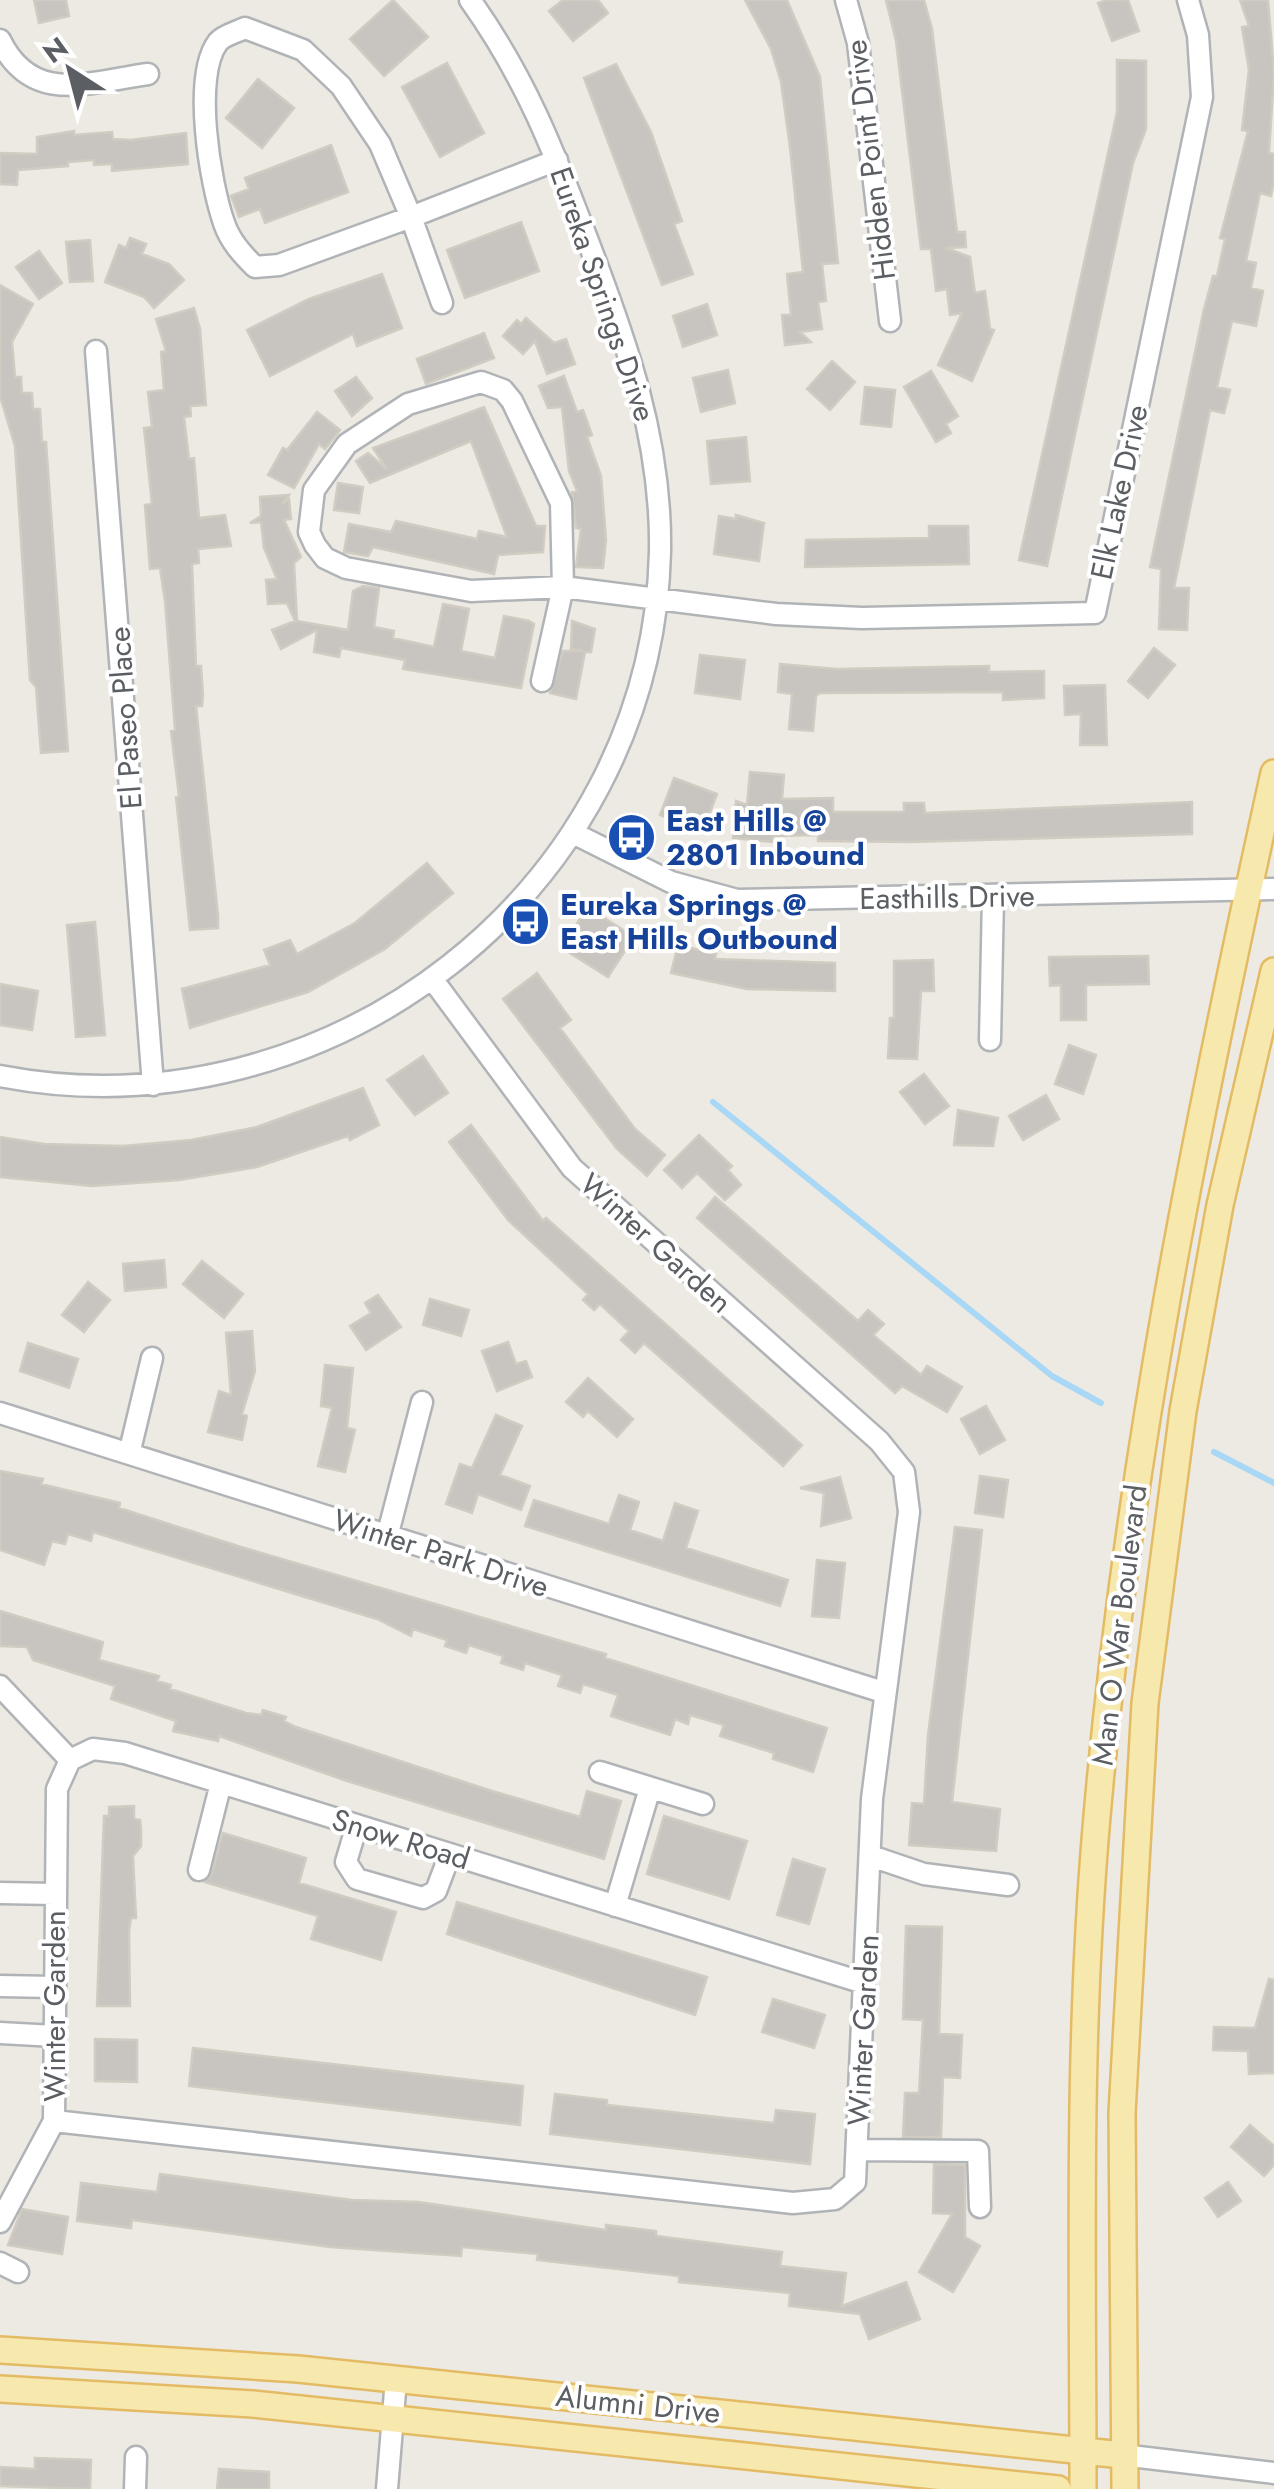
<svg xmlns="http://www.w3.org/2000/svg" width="1274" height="2489" viewBox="0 0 1274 2489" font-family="Jost,sans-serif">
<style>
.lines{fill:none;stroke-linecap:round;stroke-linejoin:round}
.stream{stroke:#a9d8f7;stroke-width:6}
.building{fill:#c8c5c0;stroke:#d1ccc2;stroke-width:2.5}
.minor-casing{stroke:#b1b4b7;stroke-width:25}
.major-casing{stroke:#e4bb65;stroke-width:30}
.minor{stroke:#fff;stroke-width:20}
.major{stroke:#f7e8ae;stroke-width:25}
.labels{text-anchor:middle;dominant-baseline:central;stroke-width:8;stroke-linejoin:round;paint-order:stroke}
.street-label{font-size:30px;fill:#5b5f63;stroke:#fff}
.transit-label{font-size:30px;font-weight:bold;fill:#164399;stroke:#fff;text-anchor:start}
</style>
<rect width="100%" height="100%" fill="#edeae3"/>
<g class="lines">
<path class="stream" d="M713 1102 1052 1376 1101 1403
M1214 1452 1274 1483"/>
</g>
<path class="building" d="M34 0H66L69 16 39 23Z
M393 0 428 37 384 76 350 39Z
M563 0H598L608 13 573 41 549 11Z
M745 0H787L820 77 838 263 822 264 826 301 818 302 822 329 800 332 811 342 785 345 782 315H791L787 274 803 272 790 147 781 82 771 49Z
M886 0H924L932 29 957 232H965L966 247 946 248 970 257 975 293 985 291 990 329 994 330 972 381 938 365 962 313 950 315 947 289 936 291 931 249H921L896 41Z
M1107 0H1128L1139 31 1112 41 1098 3Z
M1240 0H1268L1274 73 1269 153 1274 154V180L1271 196 1260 193 1246 261 1256 263 1251 288 1263 291 1256 326 1232 321 1217 387 1230 390 1224 413 1210 410 1174 588H1189L1187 630 1159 629 1161 569 1150 567 1204 309 1213 276H1217L1225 239 1220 238 1248 131 1242 130 1249 70 1242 27 1249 26Z
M1117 60 1146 61V129L1133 163 1047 566 1019 560 1117 112Z
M447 63 484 133 440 157 402 87Z
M616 64 651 132 682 221 674 224 693 274 662 285 584 78Z
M258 79 294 108 262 148 226 118Z
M74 131V135L112 132 113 139 131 140 186 133 188 164 112 171V164L94 165V160L68 162V166L18 170 17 185 0 184V153L37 154V137Z
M331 145 348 192 265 223 260 209 239 217 231 196 249 189 245 178Z
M521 222 539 271 465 298 447 250Z
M130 238 146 244 142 254 169 264 184 280 154 308 144 297 105 282 119 245 126 248Z
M90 240 93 281 70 282 66 242Z
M39 251 62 283 39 299 16 267Z
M382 274 402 328 357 346 353 334 270 376 247 330 309 299Z
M0 285 33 304 12 342 15 377H21L22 393H32L33 409H40L42 442H46L68 751 41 753 36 687 30 680 15 446 0 396Z
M707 304 717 335 683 347 673 316Z
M194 308 200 329 206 405 190 406 191 416 184 417 189 459 194 458 199 518 225 515 231 546 198 549 199 563 192 564 196 666H201L203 695 202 706H196L218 915V928L190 930 176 797 179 796 171 731 175 730 165 601 160 568 150 569 145 505 152 504 144 428 152 427 148 392 164 390 161 352 166 351 156 319Z
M526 318 554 343 566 339 575 364 547 374 535 341 523 354 503 336 517 320 521 324Z
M484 333 494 358 426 384 417 359Z
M832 361 855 382 830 410 807 389Z
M728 370 735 403 701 412 693 378Z
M931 371 958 416 946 424 951 433 936 442 904 387Z
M564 376 577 412 583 410 592 435 587 437 601 476 606 540 603 568 576 567 581 529 576 528 572 492 577 491 569 471 562 407 548 408 539 386Z
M356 377 372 398 352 416 335 391Z
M865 387 895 390 891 427 861 424Z
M484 407 536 526H545L543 552 498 555 494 574 373 547 368 556 344 552 349 524 391 532 396 521 477 539 479 531 507 537 471 441 370 483 356 461 368 453 387 469 373 448Z
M317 412 340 430 325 449 319 444 294 488 268 475 283 448 287 450Z
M746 437 750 481 711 484 707 441Z
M338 483 363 487 359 513 334 510Z
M289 495 282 504 289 499 291 519 284 520 301 557 294 563 297 621 348 630 353 591 363 586 379 588 374 627 394 631 393 638 434 647 443 604 469 609 461 651 495 658 504 616 529 621 534 624 521 688 403 669 405 660 341 648 339 657 314 652 317 630 281 649 272 630 295 621 287 603 268 604 266 580 277 579 264 548 261 522 250 523 261 516 260 497Z
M736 515 764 523 759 561 714 554 719 516 736 519Z
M929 526H968L969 564 805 567 806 540 929 538Z
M572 621 595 629 591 652H585L576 699 550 693 563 651H583L571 649Z
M1154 648 1175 665 1148 698 1128 681Z
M700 655 745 660 740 699 695 693Z
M780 664 836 669 989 666V672L1044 671V698L1003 700V692L820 693 816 696 813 731 789 729 792 694 778 692Z
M1105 685 1107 745H1080L1081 714 1065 715 1064 686Z
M750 772 784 775 782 799 833 798V812H904V803H924L925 813 1192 802V834L910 842 818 841V835L773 836 772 842 733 838 736 801 747 805Z
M674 778 717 794 703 831 660 815Z
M427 863 453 893 385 949 308 992 190 1028 182 989 270 965 264 950 290 940 297 954 355 923Z
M587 907 634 937 608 977 562 948Z
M95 922 105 1035 76 1037 67 925Z
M678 945 716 954 715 959 835 963V991L747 989 671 973Z
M1148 956 1149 984 1086 985V1020H1061V985L1050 986 1049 957Z
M933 960 934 991H921L917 1059 888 1058 890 1018H894V961Z
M537 973 571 1020 560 1028 635 1129 665 1155 647 1176 617 1149 503 999Z
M0 984 38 991 32 1030 0 1025Z
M1069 1045 1096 1055 1083 1094 1055 1084Z
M423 1056 448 1093 415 1115 387 1080Z
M924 1074 949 1106 925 1124 900 1092Z
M363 1088 379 1125 350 1140 348 1136 257 1167 179 1180 92 1186 0 1177V1137L44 1144 123 1146 191 1140 257 1127Z
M1046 1095 1059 1119 1023 1140 1009 1116Z
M958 1110 998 1118 993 1146 954 1145Z
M471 1125 543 1221 546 1218 802 1445 783 1466 644 1343 635 1353 621 1340 629 1331 600 1304 594 1310 583 1300 588 1294 508 1220 449 1142Z
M699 1135 732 1166 728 1170 741 1185 725 1200 697 1173 682 1188 664 1170Z
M715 1197 858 1321 868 1310 884 1324 873 1335 921 1375 927 1366 962 1387 947 1412 902 1386 895 1393 697 1218Z
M164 1260 166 1287 125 1291 123 1264Z
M202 1261 243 1294 224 1318 183 1284Z
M88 1282 110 1300 84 1332 62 1315Z
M378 1295 401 1327 366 1350 350 1326 371 1313 365 1303Z
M430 1299 469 1310 461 1336 423 1325Z
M252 1331 255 1371 242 1414 247 1416 242 1440 208 1432 219 1391 231 1395 226 1333Z
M508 1342 516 1364 526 1361 532 1377 497 1391 482 1351Z
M28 1343 78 1359 69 1388 20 1371Z
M325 1365 353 1368 347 1428 355 1430 345 1472 318 1466 332 1408 321 1406Z
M588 1378 633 1419 617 1437 588 1411 583 1417 566 1402Z
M986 1406 1005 1440 980 1454 961 1419Z
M496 1415 522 1426 500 1475 530 1486 521 1510 478 1494 472 1513 446 1504 460 1464 472 1468Z
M0 1471 43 1479 41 1484 120 1503 119 1508 238 1546 606 1654 605 1658 827 1728 813 1772 773 1759 774 1753 720 1736 724 1725 690 1715 688 1724 675 1719 670 1735 611 1716 618 1695 583 1684 580 1693 558 1686 562 1675 525 1663 523 1670 501 1663 503 1656 469 1645 466 1653 445 1646 447 1640 413 1629 411 1636 377 1619 93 1532 91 1541 68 1534 65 1544 52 1541 44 1565 0 1550Z
M980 1476 1008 1480 1003 1517 975 1513Z
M840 1477 851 1518 821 1526 824 1493 800 1488Z
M619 1495 639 1502 630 1530 663 1541 675 1503 698 1511 686 1548 788 1580 780 1606 525 1526 534 1500 609 1524Z
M955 1527 982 1530 952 1802 1000 1809 996 1851 909 1845 912 1803 924 1804 928 1735Z
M817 1560 845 1563 839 1618 812 1616Z
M0 1611 103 1642 99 1660 159 1676 157 1681 171 1685 170 1689 246 1713 261 1715 263 1710 286 1717 284 1721 296 1727 489 1790 580 1817 587 1791 621 1801 604 1859 347 1781 219 1736 218 1741 173 1731 176 1721 111 1699 115 1686 33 1660 27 1647 0 1646Z
M134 1806V1819L140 1820 141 1829V1846L133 1856 136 1918H131L129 1931 130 2006H97L104 1816H109V1807Z
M664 1816 747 1841 729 1899 647 1874Z
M223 1833 306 1858 299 1883 396 1912 381 1960 311 1939 318 1916 205 1882 212 1873Z
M793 1859 825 1869 809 1924 777 1915Z
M457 1902 707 1977 695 2015 447 1934Z
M906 1926 942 1927 939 2034 962 2035 960 2078 943 2077 941 2137H903L905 2093H919L923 2020 903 2019Z
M1269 1979 1274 1980V2073L1249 2074 1248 2051 1213 2050 1214 2027 1255 2028Z
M773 1999 825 2015 814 2048 762 2032Z
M95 2039 137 2040V2082L95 2081Z
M193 2048 523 2086 520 2125 189 2086Z
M555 2094 607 2100V2105L774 2123 776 2110 815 2114 810 2164 550 2134Z
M1250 2125 1274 2146V2165L1264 2176 1231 2147Z
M934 2164 965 2165V2237L980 2246 953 2292 919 2272 952 2214 933 2213Z
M160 2174 352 2200 419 2202 606 2230V2225L656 2231V2236L782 2252 780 2266 846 2273 842 2306 906 2282 920 2319 869 2339 860 2314 789 2306 790 2293 679 2282V2276L537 2260 538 2254 462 2247 461 2256 330 2247 132 2220 131 2228 77 2221 81 2183 157 2192Z
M1228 2182 1241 2201 1218 2217 1205 2198Z
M22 2209 68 2217 62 2254 8 2245Z
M35 2458 91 2460 90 2489 0 2486V2467L35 2469Z
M219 2469 269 2472V2489H217Z"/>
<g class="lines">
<defs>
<path id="minor" d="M846 0 858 43 890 321
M0 40C32 106 89 82 148 74
M442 303 411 217 279 265 255 267C242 254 230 241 224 223 210 183 192 76 218 42 224 35 237 32 245 28L303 50 341 86 380 144 411 217 557 160
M96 351 153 1085
M481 382 503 390 512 401 561 503 563 587 471 591 346 568 325 558 315 545 309 532 314 490 347 444 408 404Z
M542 681 563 587 776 614 862 618 1095 613 1202 97 1198 35 1188 0
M573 833 671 882 737 900 1274 889
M433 980 572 1168 879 1441 904 1472 909 1512 872 1799 855 2182 835 2199 793 2203 54 2121 57 1789 70 1760 93 1749 125 1753 864 1983
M990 1040 993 897
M0 1076C328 1139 652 891 660 552 662 440 626 340 586 236 553 149 525 77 470 0
M0 1413 883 1692
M130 1450 152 1358
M387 1537 422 1402
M0 1686 70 1760
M600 1772 703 1804
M357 1825 346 1862 357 1879 423 1898 436 1891 450 1854
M871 1856 924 1874 1008 1885
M199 1870 221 1783
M0 1893 55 1894
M615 1906 650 1788
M0 1986 54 1987
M0 2033 55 2036
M858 2150 978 2151 980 2207
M0 2222 54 2121
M0 2263 18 2272
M1122 2455 1274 2473
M135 2489 136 2457
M387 2489 396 2379"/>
<path id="major" d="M0 2350 298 2369 1122 2455
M0 2389 253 2404 1058 2489
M1083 2489C1083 2266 1077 2051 1096 1828 1126 1471 1197 1122 1274 773
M1125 2489 1122 2113 1145 1703 1183 1411 1220 1205 1274 971"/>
</defs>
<use href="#minor" class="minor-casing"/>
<use href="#major" class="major-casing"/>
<use href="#minor" class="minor"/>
<use href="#major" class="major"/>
</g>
<defs>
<symbol id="bus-disc" viewBox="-11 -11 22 22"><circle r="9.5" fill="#1a4fb4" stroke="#fff"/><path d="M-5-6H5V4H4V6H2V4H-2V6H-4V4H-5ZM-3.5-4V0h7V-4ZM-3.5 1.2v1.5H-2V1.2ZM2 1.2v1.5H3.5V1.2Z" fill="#fff"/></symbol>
</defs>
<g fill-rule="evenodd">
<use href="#bus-disc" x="604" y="810" width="55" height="55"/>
<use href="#bus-disc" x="498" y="894" width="55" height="55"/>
</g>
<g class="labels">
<g class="street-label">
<text transform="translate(870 160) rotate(-97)">Hidden Point Drive</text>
<text transform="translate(603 294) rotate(71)">Eureka Springs Drive</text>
<text transform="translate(1119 492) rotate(-78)">Elk Lake Drive</text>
<text transform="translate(125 718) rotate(-94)">El Paseo Place</text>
<text transform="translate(947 897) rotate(-1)">Easthills Drive</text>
<text transform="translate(656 1243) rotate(42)">Winter Garden</text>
<text transform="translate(441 1553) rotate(18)">Winter Park Drive</text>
<text transform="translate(1119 1625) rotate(-83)">Man O War Boulevard</text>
<text transform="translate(401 1839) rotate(17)">Snow Road</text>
<text transform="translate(54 2006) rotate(-90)">Winter Garden</text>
<text transform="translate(863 2030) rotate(-87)">Winter Garden</text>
<text transform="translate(638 2404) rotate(6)">Alumni Drive</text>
</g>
<g class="transit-label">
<text x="666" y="820">East Hills @<tspan x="666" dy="34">2801 Inbound</tspan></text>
<text x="560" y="904">Eureka Springs @<tspan x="560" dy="34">East Hills Outbound</tspan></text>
</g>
</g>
<g transform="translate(70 70) rotate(324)" stroke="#ffffff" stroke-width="8" paint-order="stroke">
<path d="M0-8L18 38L0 25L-18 38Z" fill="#5b5f63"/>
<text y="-15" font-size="28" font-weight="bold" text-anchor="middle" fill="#5b5f63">N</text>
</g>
</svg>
